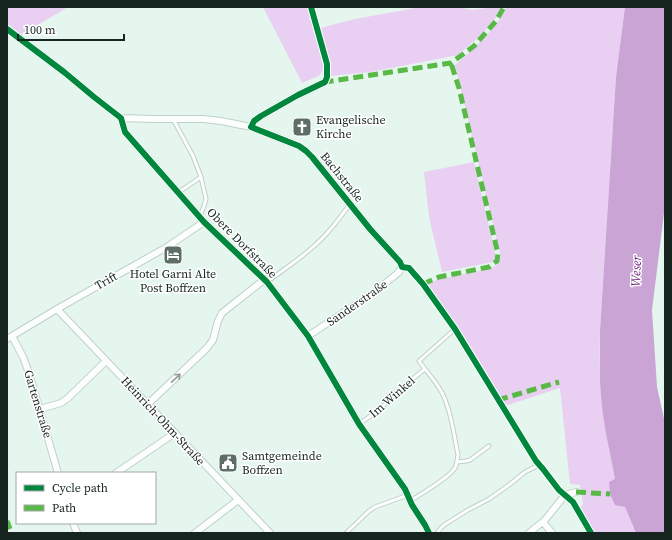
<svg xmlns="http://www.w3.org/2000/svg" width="672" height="540" viewBox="0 0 672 540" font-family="'Source Serif 4',serif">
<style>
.green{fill:#e9d0f2}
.water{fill:#caa4d4}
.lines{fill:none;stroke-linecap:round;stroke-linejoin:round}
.service-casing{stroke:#c0d0c9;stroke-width:5}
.minor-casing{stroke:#c0d0c9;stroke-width:8}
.service{stroke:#fbfefc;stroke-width:3}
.minor{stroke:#fbfefc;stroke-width:6}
.quiet{stroke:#58b947;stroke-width:5;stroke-dasharray:10 5;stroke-linecap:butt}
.cycleway-casing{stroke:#fff;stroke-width:8}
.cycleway{stroke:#00873e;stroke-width:6}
.oneway{stroke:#949c99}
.labels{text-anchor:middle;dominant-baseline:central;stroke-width:3;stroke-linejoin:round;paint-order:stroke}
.poi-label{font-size:12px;fill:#16251f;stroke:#fff;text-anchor:start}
.street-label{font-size:12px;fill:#16251f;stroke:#fff}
.water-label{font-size:13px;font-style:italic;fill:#6f247c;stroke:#fff}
</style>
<rect width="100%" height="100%" fill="#e5f6ee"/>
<path class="green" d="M7 7H68L21 35 7 24Z
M263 7H307L324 68 319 76 302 83Z
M421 7H458L473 10 495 7H502L495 19 480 36 458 55 371 72 330 76V65L320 28 355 19Z
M506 7H625L616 77 600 331 599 362 601 397 605 426 615 479 625 507 636 533H594L581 511V506L583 504 580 485 570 484 560 388 505 406 443 305 427 286 436 280 489 269 497 265 501 257 455 65C474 48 496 30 506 7Z
M474 162 496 257 493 262 442 272 429 217 424 172Z"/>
<path class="water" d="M625 7H665V205L652 310 657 387 665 423V533H636L625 507 615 505 610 494 609 482 615 479C610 451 603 424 601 396 599 374 600 353 600 331L616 77Z"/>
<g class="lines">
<defs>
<path id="service" d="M173 119 193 156 201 177 206 199 204 206 200 216
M179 192 201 177
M267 282C283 270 300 259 314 246 328 234 339 219 350 204
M359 424 379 410 400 389 425 369 419 361 455 329 423 284 409 268 402 267
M457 462 466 461 470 460 489 446
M410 501C421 494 449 478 455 468 457 464 457 460 458 455 454 436 452 415 444 397 440 387 432 378 425 369
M346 533 369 511 375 507 408 495
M437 533 441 528 444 525 468 510 489 499 509 485 525 472 539 465"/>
<path id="minor" d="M7 29 64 72 94 97 121 118 125 132 204 222 267 282 308 336 359 424 405 489 412 505 425 525 429 533
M121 118 154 119H203L221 121 251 127 299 146 306 151 312 157 370 229 400 262 402 267 398 273 373 293 308 336
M251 127 254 121 261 116 298 95 325 82
M57 309 270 533
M12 336 23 357 29 373 58 473
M7 339 57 309 167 247 204 222
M148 404 207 348 213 340 218 321 222 313 265 279
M40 409 61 403 68 398 106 361
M116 473 175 433
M543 522 552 533
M73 523 77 533
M195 533 238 500
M529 533 545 520 565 495 576 492"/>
</defs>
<use href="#service" class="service-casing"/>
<use href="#minor" class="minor-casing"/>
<use href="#service" class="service"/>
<use href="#minor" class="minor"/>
<path class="quiet" d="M326 81 325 82 451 63 474 46 496 21 504 7
M423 284 439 277 489 267 497 261 498 254 459 88 451 63
M498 400 559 382
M576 492 610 494
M7 521 10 529"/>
<defs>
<path id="cycleway" d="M311 7 327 64V77L325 82 298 95 261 116 254 121 251 127 299 146 306 151 312 157 370 229 400 262 402 267 409 268 423 284 455 329 536 461 543 469 559 490 573 502 591 533
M7 29 64 72 94 97 121 118 125 132 204 222 267 282 308 336 359 424 405 489 412 505 425 525 429 533"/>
</defs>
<use href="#cycleway" class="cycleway-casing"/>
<use href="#cycleway" class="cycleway"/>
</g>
<defs><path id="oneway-shaft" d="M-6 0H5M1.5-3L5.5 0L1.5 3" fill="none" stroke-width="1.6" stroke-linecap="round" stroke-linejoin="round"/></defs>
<use class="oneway" href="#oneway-shaft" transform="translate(176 378) rotate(-43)"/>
<defs>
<symbol id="church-square" viewBox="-11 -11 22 22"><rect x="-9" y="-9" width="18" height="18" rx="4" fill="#5e6e67" stroke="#fff"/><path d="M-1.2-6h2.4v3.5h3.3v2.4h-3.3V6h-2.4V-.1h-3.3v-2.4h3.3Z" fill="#fff"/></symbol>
<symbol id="hotel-square" viewBox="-11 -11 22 22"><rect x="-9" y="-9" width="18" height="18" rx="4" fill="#5e6e67" stroke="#fff"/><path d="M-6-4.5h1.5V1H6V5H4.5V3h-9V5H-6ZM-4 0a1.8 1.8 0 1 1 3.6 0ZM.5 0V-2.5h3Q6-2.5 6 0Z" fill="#fff"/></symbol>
<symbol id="civic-square" viewBox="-11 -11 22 22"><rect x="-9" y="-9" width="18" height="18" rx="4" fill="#5e6e67" stroke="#fff"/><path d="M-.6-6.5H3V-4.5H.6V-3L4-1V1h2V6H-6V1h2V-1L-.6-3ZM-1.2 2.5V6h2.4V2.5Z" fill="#fff"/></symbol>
</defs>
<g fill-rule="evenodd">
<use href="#church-square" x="291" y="116" width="22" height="22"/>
<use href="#hotel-square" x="162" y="244" width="22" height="22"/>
<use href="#civic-square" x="217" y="452" width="22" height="22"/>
</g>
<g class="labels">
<g class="poi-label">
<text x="316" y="120">Evangelische<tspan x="316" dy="14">Kirche</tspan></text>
<text x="173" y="274" text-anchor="middle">Hotel Garni Alte<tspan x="173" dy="14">Post Boffzen</tspan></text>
<text x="242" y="456">Samtgemeinde<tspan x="242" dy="14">Boffzen</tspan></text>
</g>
<g class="street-label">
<text transform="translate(342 177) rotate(51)">Bachstraße</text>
<text transform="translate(242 243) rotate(45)">Obere Dorfstraße</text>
<text transform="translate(106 281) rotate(-29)">Trift</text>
<text transform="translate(357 303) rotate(-35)">Sanderstraße</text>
<text transform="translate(392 397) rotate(-41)">Im Winkel</text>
<text transform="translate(38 404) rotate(73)">Gartenstraße</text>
<text transform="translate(163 421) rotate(47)">Heinrich-Ohm-Straße</text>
</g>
<g class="water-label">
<text transform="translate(636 271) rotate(-88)">Weser</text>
</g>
</g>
<rect width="672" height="540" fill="none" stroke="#16251f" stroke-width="16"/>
<rect x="16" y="472" width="140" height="52" fill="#ffffff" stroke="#a2a8a5"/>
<rect x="24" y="485" width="20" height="6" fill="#00873e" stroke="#a2a8a5"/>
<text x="52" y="492" font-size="12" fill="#16251f">Cycle path</text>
<rect x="24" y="505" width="20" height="6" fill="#58b947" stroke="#a2a8a5"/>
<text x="52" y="512" font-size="12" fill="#16251f">Path</text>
<path d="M18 34v6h106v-6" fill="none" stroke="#16251f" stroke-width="2"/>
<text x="24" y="34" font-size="12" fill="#16251f" stroke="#ffffff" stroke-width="3" paint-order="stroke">100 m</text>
</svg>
